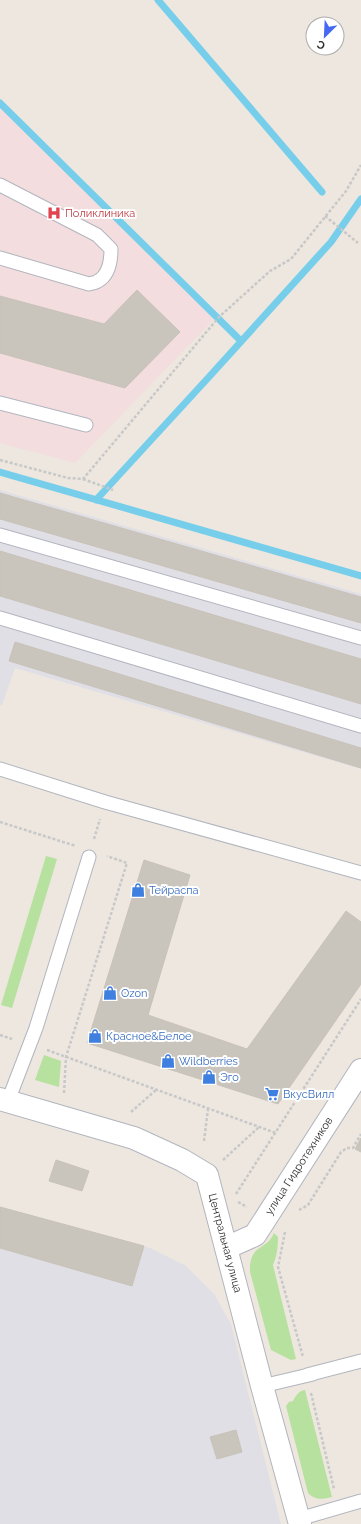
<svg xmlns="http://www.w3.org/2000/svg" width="361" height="1524" viewBox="0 0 361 1524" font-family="Raleway,sans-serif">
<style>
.industrial{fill:#e1dfe6}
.medical{fill:#f3ddde}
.green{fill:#b6e19e}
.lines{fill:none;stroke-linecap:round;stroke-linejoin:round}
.stream{stroke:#76ceeb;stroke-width:7}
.building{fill:#c9c5bd;stroke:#c8c2b8}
.lane-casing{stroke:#b2b5bf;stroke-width:15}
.street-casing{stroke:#b2b5bf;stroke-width:24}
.path{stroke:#c8c8c8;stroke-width:2.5;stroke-dasharray:3 2;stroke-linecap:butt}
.lane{stroke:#fff;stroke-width:13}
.street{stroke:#fff;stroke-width:22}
.labels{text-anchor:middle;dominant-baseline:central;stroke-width:4;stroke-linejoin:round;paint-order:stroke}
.health-label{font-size:11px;fill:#be3a42;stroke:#fff;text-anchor:start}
.shop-label{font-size:11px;fill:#366cbe;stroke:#fff;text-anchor:start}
.street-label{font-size:11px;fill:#2c2c2c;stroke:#fff}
</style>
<rect width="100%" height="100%" fill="#ede7df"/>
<path class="industrial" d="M0 490 361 594V769L15 668 2 705H0Z
M0 1207 150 1248 186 1266 214 1294 231 1324 281 1524H0Z"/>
<path class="medical" d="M0 108 215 318 75 463 0 443Z"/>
<path class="green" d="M46 856 57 859 12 1008 1 1005Z
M44 1055 61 1061 59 1087 35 1080Z
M274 1233 278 1237C278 1247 277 1256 273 1265L296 1359 291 1360 271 1350 250 1272C249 1243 266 1252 274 1233Z
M305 1390 332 1497C322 1499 316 1501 308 1493L286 1406 289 1402 293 1401C296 1395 299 1391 305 1390Z"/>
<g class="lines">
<path class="stream" d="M158 0 322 192
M0 103 241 341
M0 472 361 576
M96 500 208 378 331 242 361 199"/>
</g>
<path class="building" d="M137 290 180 332 125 388 0 353V296L104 324Z
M0 493 361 597V623L0 519Z
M0 551 361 659V704L0 596Z
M15 642 361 748V768L9 661Z
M144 860 190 875 148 1015 247 1049 346 911 361 922V984L278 1104 87 1043Z
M361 1138V1152L355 1149Z
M56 1160 89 1171 82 1191 49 1181Z
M0 1207 144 1246 132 1286 0 1248Z
M236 1430 242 1452 217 1459 210 1437Z"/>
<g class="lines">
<defs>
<path id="lane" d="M0 185 97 235 111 249C111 260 109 275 98 281 96 283 91 283 89 284L0 258
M0 403 86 425
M0 535 361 638
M0 618 361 726
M0 769 105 802 361 873
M8 1101 36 1028 89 857
M307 1375 361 1361
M262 1386 313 1374
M299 1519 361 1501"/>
<path id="street" d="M0 1099 134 1138 182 1160 207 1175 262 1386 300 1524
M226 1248 255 1235 361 1070"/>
</defs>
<use href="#lane" class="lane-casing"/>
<use href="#street" class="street-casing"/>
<path class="path" d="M325 216 358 243
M0 460 68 478 83 479 219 317 270 271 291 259 346 191 361 165
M83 479 113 490
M0 822 76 846
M94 839 100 819
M0 1035 12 1039
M47 1050 276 1133
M64 1093 66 1057 127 863 107 856
M131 1112 156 1090
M204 1141 208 1109
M223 1160 259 1127
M236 1194 361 999
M238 1202 247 1207
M299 1210 308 1205 341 1152 347 1148H353L361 1134
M285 1232 278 1267 303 1357
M311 1393 334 1489"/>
<use href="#lane" class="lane"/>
<use href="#street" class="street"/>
</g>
<defs>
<symbol id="hospital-bare" viewBox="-9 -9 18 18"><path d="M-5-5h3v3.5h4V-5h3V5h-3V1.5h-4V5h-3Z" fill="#e0444e" stroke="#fff" stroke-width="2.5" paint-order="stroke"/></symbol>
<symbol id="shop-bare" viewBox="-9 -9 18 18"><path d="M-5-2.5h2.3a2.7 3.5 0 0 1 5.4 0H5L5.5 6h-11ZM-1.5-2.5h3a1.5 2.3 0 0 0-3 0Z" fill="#3f7fe0" stroke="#fff" stroke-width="2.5" paint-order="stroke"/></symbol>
<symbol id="supermarket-bare" viewBox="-9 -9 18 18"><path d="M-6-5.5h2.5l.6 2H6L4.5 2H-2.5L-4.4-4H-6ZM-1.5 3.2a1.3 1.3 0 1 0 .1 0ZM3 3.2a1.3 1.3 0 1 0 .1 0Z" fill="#3f7fe0" stroke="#fff" stroke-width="2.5" paint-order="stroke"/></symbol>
</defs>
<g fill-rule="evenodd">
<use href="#hospital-bare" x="44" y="203" width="20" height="20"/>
<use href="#shop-bare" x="128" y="880" width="20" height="20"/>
<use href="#shop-bare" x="100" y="983" width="20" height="20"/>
<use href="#shop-bare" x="85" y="1026" width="20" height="20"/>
<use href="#shop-bare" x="158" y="1051" width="20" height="20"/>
<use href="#shop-bare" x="199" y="1067" width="20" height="20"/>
<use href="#supermarket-bare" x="262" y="1084" width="20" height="20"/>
</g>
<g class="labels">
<g class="health-label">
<text x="65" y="213">Поликлиника</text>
</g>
<g class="shop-label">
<text x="149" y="890">Тейраспа</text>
<text x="121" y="993">Ozon</text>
<text x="106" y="1036">Красное&amp;Белое</text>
<text x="179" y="1061">Wildberries</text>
<text x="220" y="1077">Эго</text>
<text x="283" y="1094">ВкусВилл</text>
</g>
<g class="street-label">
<text transform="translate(299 1166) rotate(-57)">улица Гидротехников</text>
<text transform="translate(225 1243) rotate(75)">Центральная улица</text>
</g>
</g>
<g transform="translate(325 36) rotate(204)"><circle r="19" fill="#ffffff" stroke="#ababab"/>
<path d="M0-3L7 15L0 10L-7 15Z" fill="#4569f3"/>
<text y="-6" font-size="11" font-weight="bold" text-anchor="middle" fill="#2c2c2c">С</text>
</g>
</svg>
